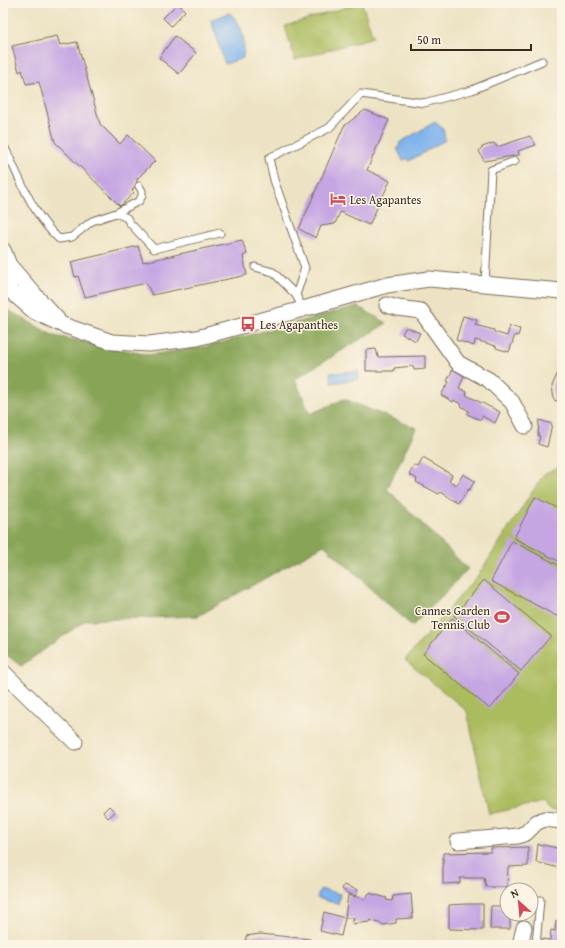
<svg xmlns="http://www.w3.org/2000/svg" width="565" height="948" viewBox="0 0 565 948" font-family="'Gentium Book Plus',serif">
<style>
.green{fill:#abbc5f;stroke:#73733e}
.forest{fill:#88a456;stroke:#62673a}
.water{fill:#7fb4ed;stroke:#5d6f86}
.building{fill:#c5a6e3}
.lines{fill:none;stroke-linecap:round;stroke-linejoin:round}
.service-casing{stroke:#796b58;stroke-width:9}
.minor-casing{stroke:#796b58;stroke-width:17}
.service{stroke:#fff;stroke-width:7}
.minor{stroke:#fff;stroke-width:15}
.labels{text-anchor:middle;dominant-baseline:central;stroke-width:3;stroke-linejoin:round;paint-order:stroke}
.poi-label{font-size:12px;fill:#3b2a1e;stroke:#fcf5e5;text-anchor:start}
</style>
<rect width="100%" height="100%" fill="#fcf5e5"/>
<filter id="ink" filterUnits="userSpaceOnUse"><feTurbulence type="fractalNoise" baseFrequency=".025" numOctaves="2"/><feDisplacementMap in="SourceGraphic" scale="8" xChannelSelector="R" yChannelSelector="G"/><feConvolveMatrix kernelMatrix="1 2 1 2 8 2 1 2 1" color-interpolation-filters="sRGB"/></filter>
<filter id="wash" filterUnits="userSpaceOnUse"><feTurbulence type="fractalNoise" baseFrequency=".012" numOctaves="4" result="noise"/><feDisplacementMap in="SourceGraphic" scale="16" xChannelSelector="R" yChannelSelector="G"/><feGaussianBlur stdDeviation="0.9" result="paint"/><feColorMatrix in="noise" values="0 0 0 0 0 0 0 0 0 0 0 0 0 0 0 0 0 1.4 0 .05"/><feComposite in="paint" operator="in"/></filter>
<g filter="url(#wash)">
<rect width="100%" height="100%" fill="#ede3c4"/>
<path class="green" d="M360 3H362L373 37 295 60 285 26Z
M562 466V813L548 809 543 802 489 814 467 711 405 660 479 574 544 474Z"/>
<path class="forest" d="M357 306 387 323 295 379 310 414 344 399 416 428 387 489 468 569 412 626 324 545 198 616 86 620 21 666 3 652V307L54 336 149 355 209 346Z"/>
<path class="water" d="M229 13C244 24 245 41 243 58L225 64 211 20Z
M435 122 443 129 445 140 409 161 407 158 403 161 397 148 400 146 399 143Z
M358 371 359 379 332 383 330 373Z
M320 889 340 894 338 904 317 898Z"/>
<g id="blocks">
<path class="building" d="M178 3 185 11 171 26 163 18Z
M57 36 60 45 77 42 100 124 120 144 128 135 155 161 137 179V182L132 191 134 193 120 206 55 142 39 82 26 84 22 70 19 72 12 46Z
M175 36 196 53 179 74 159 58Z
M365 110 389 120 367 170 390 181 369 225 340 212 335 224 321 226 316 238 299 229 344 126Z
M530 136 536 145 518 151 519 155 484 161 479 151 482 147 494 143 497 147Z
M242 240 247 254 243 256 247 275 152 295 146 283 85 297 78 276 75 277 71 262 138 246 143 262Z
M463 316 477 320 475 325 494 330V332L507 336 510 326 520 329 518 336 515 335 509 352 496 348V346L475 340 474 346 456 340Z
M406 327 420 333 416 341 402 334Z
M376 349 378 357 425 356V369L414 370 413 366 394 368V371H366V350Z
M562 363V402L554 400 552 386Z
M453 369 464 376 459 388 467 392 466 395 500 412 495 423 482 416 481 420 467 414 469 411 461 406 462 405 454 400 453 402 441 395 449 382 447 381Z
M539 420 552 424 547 447 538 444 540 436H538Z
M423 458 452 475 449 481 457 485 463 474 475 481 469 490 468 489 459 504 441 492 439 494 416 482 417 479 409 474 414 465 418 467Z
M535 497 562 511V563L514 538Z
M512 541 562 567V619L491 581Z
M484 580 551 636 521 671 454 616Z
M452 618 519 674 490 709 423 654Z
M109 806 115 812 108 818 103 812Z
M538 844 562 849V864L561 863 559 868 536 862Z
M528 847V866L508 867 507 887H486L484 878H460V883L443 884V853L491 852V848Z
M344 885 358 890 355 896 347 893 342 889Z
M369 893 387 898 386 900 392 901 393 896 411 894 413 918 396 919V923L384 925 370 920V922L352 924 354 918H345L341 936 320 931 324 912 345 918 348 895 365 899Z
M466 904H483V930L449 929V905Z
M491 906H507V914H510V929H490Z
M556 921 562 922V945H542V939L550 940 551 930 555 931Z
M260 934 310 939 309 945H245L246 936Z"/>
</g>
</g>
<g filter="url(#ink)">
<use href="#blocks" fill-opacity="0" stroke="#796b58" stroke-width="1"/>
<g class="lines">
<defs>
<path id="service" d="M3 144C19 176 32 215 59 239L72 237 92 221 116 213 127 218 129 222 154 249 220 233
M116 213 139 201 142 196V191L139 186
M255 267 273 272 296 295 303 309
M485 284 491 170 515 161
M296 295 305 268 274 180 269 158 329 128 361 94 424 103 472 90 542 61
M536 945 540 900"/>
<path id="minor" d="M3 250 9 265 35 295 57 319
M3 280 13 293 35 312 63 325 112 342 149 344 197 338 303 309 387 285 429 279 562 291
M387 305 398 308 421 311 458 363 489 380 512 402 525 426
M3 672 75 742
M458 841 518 836 526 833 537 822 545 819 562 821
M520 945 524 928"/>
</defs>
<use href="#service" class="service-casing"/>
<use href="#minor" class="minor-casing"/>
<use href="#service" class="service"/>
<use href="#minor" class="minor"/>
</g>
</g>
<defs>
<symbol id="hotel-bare" viewBox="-9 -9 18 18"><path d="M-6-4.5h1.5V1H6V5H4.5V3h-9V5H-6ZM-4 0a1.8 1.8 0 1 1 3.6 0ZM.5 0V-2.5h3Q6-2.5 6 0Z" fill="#d1495b" stroke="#fcf5e5" stroke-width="2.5" paint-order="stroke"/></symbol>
<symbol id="bus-bare" viewBox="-9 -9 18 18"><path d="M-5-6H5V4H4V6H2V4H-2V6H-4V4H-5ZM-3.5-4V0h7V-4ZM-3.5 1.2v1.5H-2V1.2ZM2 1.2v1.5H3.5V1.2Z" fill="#d1495b" stroke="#fcf5e5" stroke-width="2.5" paint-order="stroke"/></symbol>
<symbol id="stadium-bare" viewBox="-9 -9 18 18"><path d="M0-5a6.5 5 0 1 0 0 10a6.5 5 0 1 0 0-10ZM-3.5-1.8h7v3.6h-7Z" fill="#d1495b" stroke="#fcf5e5" stroke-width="2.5" paint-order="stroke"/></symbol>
</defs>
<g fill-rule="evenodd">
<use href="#hotel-bare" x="327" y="188" width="22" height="22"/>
<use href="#bus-bare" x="237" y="313" width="22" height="22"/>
<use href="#stadium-bare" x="491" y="606" width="22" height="22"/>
</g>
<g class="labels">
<g class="poi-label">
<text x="350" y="199">Les Agapantes</text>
<text x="260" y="324">Les Agapanthes</text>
<text x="490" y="610" text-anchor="end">Cannes Garden<tspan x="490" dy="14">Tennis Club</tspan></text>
</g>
</g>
<rect width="565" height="948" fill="none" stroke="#fcf5e5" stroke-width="16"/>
<g transform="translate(519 902) rotate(333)"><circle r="19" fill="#fcf5e5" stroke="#afa495"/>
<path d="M0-3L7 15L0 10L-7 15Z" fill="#d1495b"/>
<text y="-6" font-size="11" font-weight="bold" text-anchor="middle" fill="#3b2a1e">N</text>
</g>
<path d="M411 44v6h120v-6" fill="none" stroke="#3b2a1e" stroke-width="2"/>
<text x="417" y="44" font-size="12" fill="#3b2a1e" stroke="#fcf5e5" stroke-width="3" paint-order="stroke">50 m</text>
</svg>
